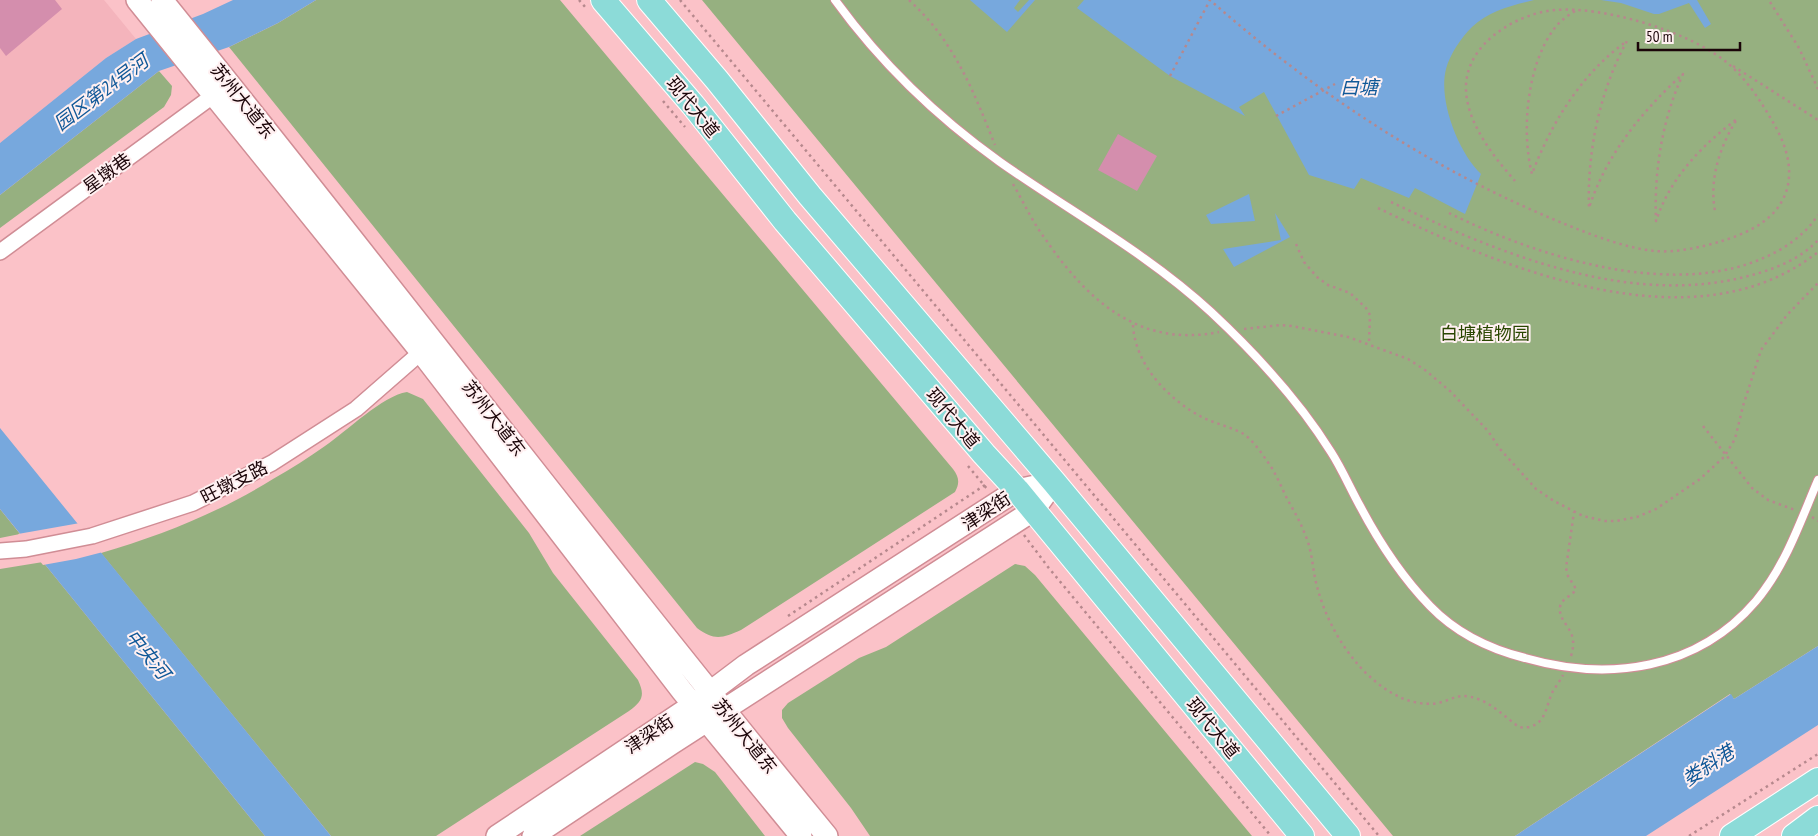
<svg xmlns="http://www.w3.org/2000/svg" width="1818" height="836" viewBox="0 0 1818 836" font-family="'PT Sans Narrow','Noto Sans SC',sans-serif">
<style>
.built{fill:#f4b4bc}
.green{fill:#96b080}
.water{fill:#77a8dd}
.pier{fill:#fbc2c8}
.building{fill:#d48ead}
.lines{fill:none;stroke-linecap:round;stroke-linejoin:round}
.lane-casing{stroke:#d08d95;stroke-width:10}
.street-casing{stroke:#d08d95;stroke-width:18}
.secondary-casing{stroke:#d08d95;stroke-width:24}
.primary-casing{stroke:#fff;stroke-width:26}
.path{stroke:#b6888d;stroke-width:2.5;stroke-dasharray:2.5 4;stroke-linecap:butt}
.lane{stroke:#fff;stroke-width:8}
.street{stroke:#fff;stroke-width:15}
.secondary{stroke:#fff;stroke-width:21}
.primary{stroke:#8cdbd8;stroke-width:24}
.labels{text-anchor:middle;dominant-baseline:central;stroke-width:4;stroke-linejoin:round;paint-order:stroke}
.street-label{font-size:18px;fill:#1b0509;stroke:#fff0f1}
.park-label{font-size:18px;fill:#294600;stroke:#fff0f1}
.water-label{font-size:19px;font-style:italic;fill:#105898;stroke:#fff0f1}
</style>
<rect width="100%" height="100%" fill="#fbc2c8"/>
<path class="built" d="M0 0H104L136 39 106 58 0 143Z"/>
<path class="green" d="M316 0H560L953 469C959 477 960 483 955 492L741 630C723 638 714 641 697 628L229 47 278 23Z
M702 0H1818V646L1734 699 1730 694 1515 836H1393Z
M159 71 172 86 171 95 164 107 0 228V195Z
M407 392 423 399 529 533 553 573 638 680C645 695 643 701 629 711L436 836H331L101 553C160 536 220 512 273 479 291 469 308 458 325 446 347 431 382 396 407 392Z
M0 509 20 534 0 538Z
M43 562 265 836H0V569Z
M1015 564 1025 566 1035 575 1252 836H870L851 808 788 728 782 718V710L788 703 859 658 886 647Z
M695 762 703 764 715 772 765 836H580Z"/>
<path class="water" d="M233 0H316L278 23 229 47 159 71 0 195V143L106 58 136 39 203 14Z
M970 0H1020L1014 8 1018 12 1029 0H1035L1007 32Z
M1084 0H1534C1513 5 1488 11 1472 27 1461 38 1450 54 1446 69 1438 100 1458 152 1481 174L1465 214 1415 188 1409 198 1361 178 1354 189 1309 175 1264 92 1239 107 1245 116 1170 76 1077 8Z
M1601 0H1697L1711 24 1705 28 1689 3 1659 14H1654L1621 3Z
M1249 194 1255 221 1211 224 1206 215Z
M1275 213 1290 237 1234 267 1223 249 1281 240Z
M0 428 331 836H265L0 509Z
M1818 646V725L1646 836H1515L1731 694 1734 699Z"/>
<path class="pier" d="M80 523 103 552 76 559 43 565 18 534Z"/>
<path class="building" d="M0 0H55L62 9 6 56 0 48Z
M1118 134 1157 156 1137 191 1098 170Z"/>
<g class="lines">
<defs>
<path id="lane" d="M835 0C880 62 937 117 1000 162 1071 212 1147 253 1211 312 1256 354 1298 399 1331 452 1342 469 1350 488 1360 506 1379 542 1402 577 1430 606 1456 633 1489 649 1525 658 1609 682 1697 670 1756 601 1786 565 1800 522 1818 480"/>
<path id="street" d="M0 252 214 95
M0 551 26 549 92 536 193 503 272 463 356 409 427 347"/>
<path id="secondary" d="M137 0 421 352 682 691 801 836
M162 0C386 277 601 561 827 836
M497 836 693 705 746 665 1017 490 1054 482
M533 836 671 744 1034 510 1054 482"/>
<path id="primary" d="M603 0 693 105 785 221 984 454 1017 490 1302 836
M649 0 717 80 810 196 1054 482 1348 836
M1732 836 1818 780
M1794 836 1818 818"/>
</defs>
<use href="#lane" class="lane-casing"/>
<use href="#street" class="street-casing"/>
<use href="#secondary" class="secondary-casing"/>
<use href="#primary" class="primary-casing"/>
<path class="path" d="M579 0 586 8
M680 0 1379 836
M909 0C954 41 973 90 995 145
M1770 2 1799 48 1818 89
M1575 11C1567 16 1560 21 1554 29 1527 65 1521 131 1532 174 1551 123 1582 73 1627 41 1600 90 1587 152 1589 208 1606 155 1642 111 1683 74 1662 120 1654 171 1656 221 1670 178 1702 145 1737 119 1720 146 1709 179 1715 211
M1733 66 1818 120
M1170 76 1210 0C1311 89 1425 165 1548 217 1579 230 1622 248 1655 251 1676 253 1702 247 1722 241 1745 234 1770 223 1782 201 1797 174 1786 143 1771 119 1759 98 1744 76 1725 61 1687 31 1603 6 1555 10 1533 12 1510 22 1493 36 1438 82 1478 139 1515 181
M663 101 685 127
M1276 116 1335 84
M1013 184C1024 203 1033 223 1046 240 1088 301 1140 348 1219 332
M1391 202C1498 253 1631 309 1752 275 1775 269 1802 258 1818 240
M1378 208C1501 267 1694 350 1818 252
M1449 213C1538 257 1677 302 1772 254 1790 245 1807 232 1818 215
M1296 244 1304 262 1317 277 1328 285 1350 293 1366 308 1370 315 1369 343
M1133 325C1135 364 1167 398 1200 416 1213 423 1228 426 1242 433 1252 439 1260 451 1267 461 1277 474 1282 490 1290 504 1297 516 1303 528 1308 542 1313 558 1313 574 1318 590 1330 633 1361 681 1404 699 1415 703 1427 705 1438 703 1455 699 1458 692 1478 699 1492 704 1503 715 1515 724 1519 728 1524 728 1529 727 1547 723 1546 704 1553 691 1556 686 1560 681 1563 675
M1244 329 1281 325 1292 326 1348 337 1408 359 1425 370 1450 391 1488 431 1500 449 1536 489 1554 501 1583 516 1605 521H1616L1637 517 1656 509 1700 479 1724 457 1735 439 1743 406 1761 350 1787 315 1818 283
M1703 426 1752 488 1768 500 1795 510
M968 466 988 490
M1812 517 1818 521
M1024 535 1048 567 1271 836
M788 616 985 485
M1571 656C1580 628 1558 625 1560 607 1562 597 1572 597 1576 589L1568 576 1566 568 1574 512
M1689 836 1818 754"/>
<use href="#lane" class="lane"/>
<use href="#street" class="street"/>
<use href="#secondary" class="secondary"/>
<use href="#primary" class="primary"/>
</g>
<g class="labels">
<g class="street-label">
<text transform="translate(243 101) rotate(51)">苏州大道东</text>
<text transform="translate(693 107) rotate(51)">现代大道</text>
<text transform="translate(107 173) rotate(-36)">星墩巷</text>
<text transform="translate(494 418) rotate(52)">苏州大道东</text>
<text transform="translate(953 418) rotate(50)">现代大道</text>
<text transform="translate(234 482) rotate(-27)">旺墩支路</text>
<text transform="translate(986 511) rotate(-33)">津梁街</text>
<text transform="translate(1213 728) rotate(51)">现代大道</text>
<text transform="translate(649 734) rotate(-34)">津梁街</text>
<text transform="translate(745 736) rotate(51)">苏州大道东</text>
</g>
<g class="park-label">
<text x="1485" y="333">白塘植物园</text>
</g>
<g class="water-label">
<text x="1359" y="87">白塘</text>
<text transform="translate(101 92) rotate(-37)">园区第24号河</text>
<text transform="translate(148 654) rotate(51)">中央河</text>
<text transform="translate(1708 765) rotate(-33)">娄斜港</text>
</g>
</g>
<path d="M1638 42v8h102v-8" fill="none" stroke="#1b0509" stroke-width="2.5"/>
<text x="1646" y="42" font-size="15" fill="#1b0509" stroke="#fff0f1" stroke-width="4" paint-order="stroke">50 m</text>
</svg>
